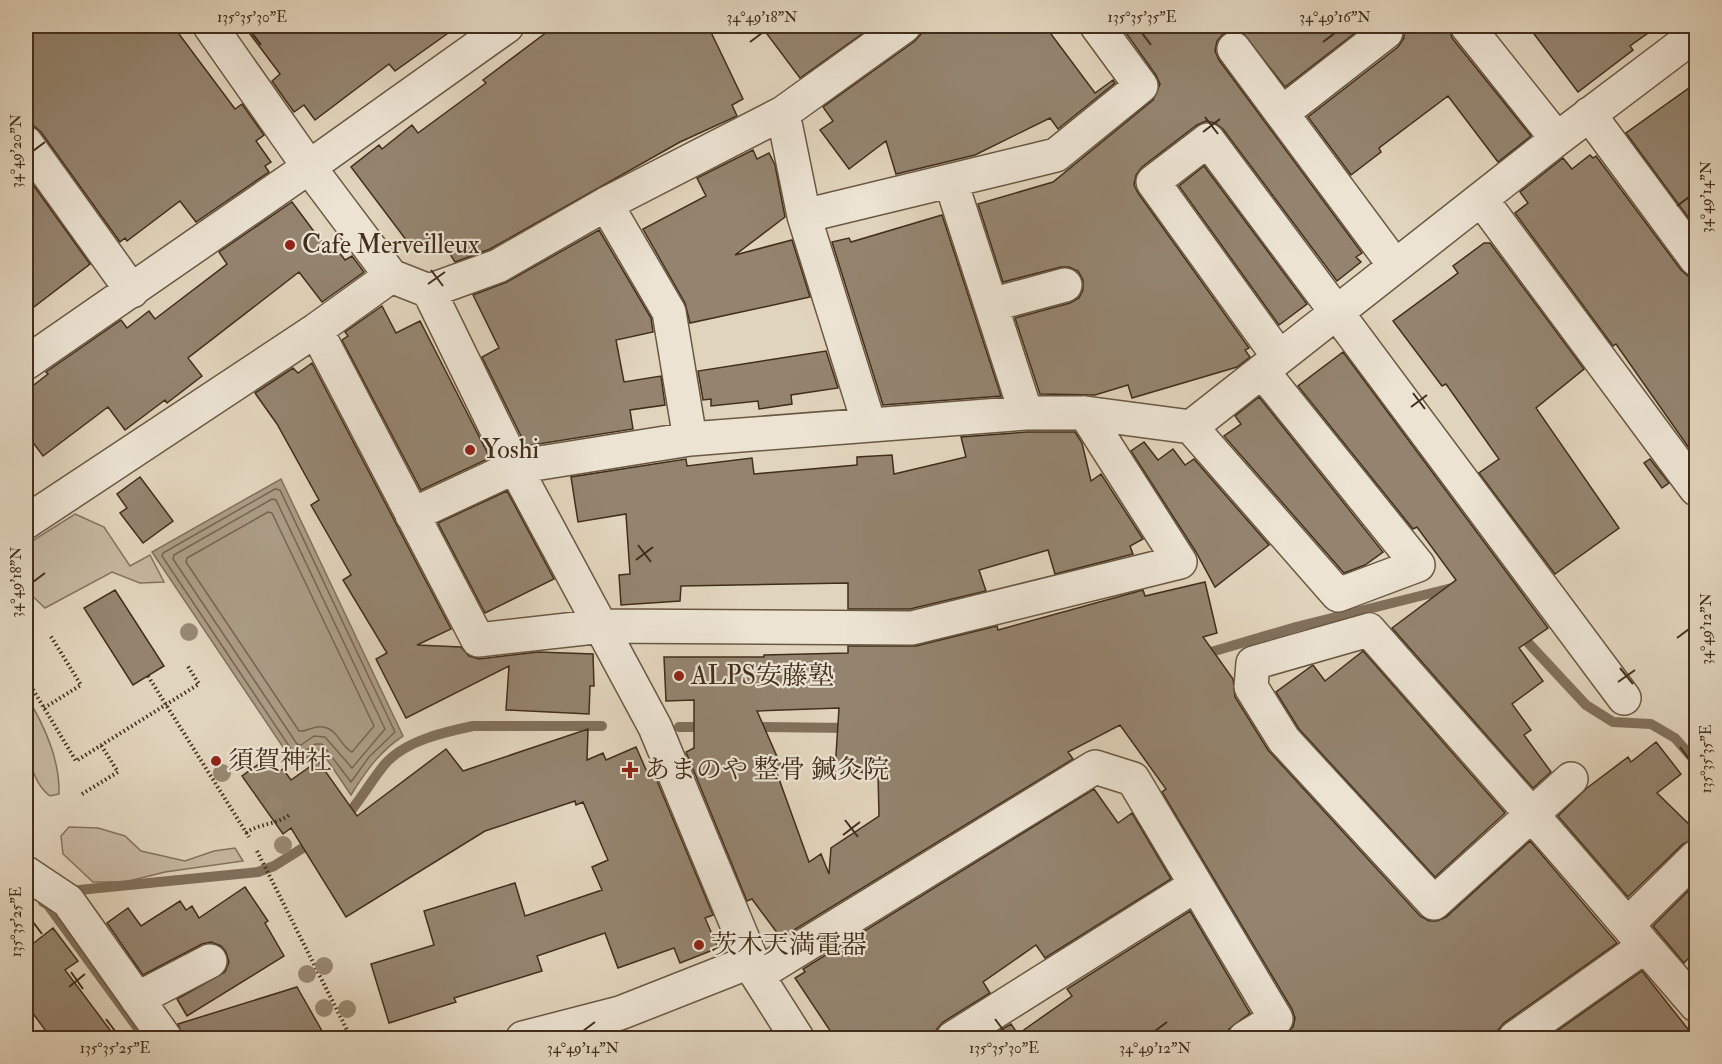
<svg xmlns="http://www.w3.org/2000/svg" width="1722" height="1064" viewBox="0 0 1722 1064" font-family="'IM FELL Double Pica','Noto Serif JP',serif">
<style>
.green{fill:#c6b8a1;stroke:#84735e;stroke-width:1.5}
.water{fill:#ab9c85;stroke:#81705b;stroke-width:1.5}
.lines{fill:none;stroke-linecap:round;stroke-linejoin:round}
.shore{stroke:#766550;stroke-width:1.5}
.stream{stroke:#81705b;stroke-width:10}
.building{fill:#94846f;stroke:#412e1b;stroke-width:1.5;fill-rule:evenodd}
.street-casing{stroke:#695843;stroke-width:36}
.path{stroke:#412e1b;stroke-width:4;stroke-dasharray:1.5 3;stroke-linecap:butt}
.street{stroke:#ece3d3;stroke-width:33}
.tree{fill:#988872}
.ticks{fill:none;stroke:#412e1b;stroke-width:2}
.poi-dot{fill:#8f2418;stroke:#ece3d3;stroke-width:2}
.labels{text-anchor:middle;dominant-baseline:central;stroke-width:4.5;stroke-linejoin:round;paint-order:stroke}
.poi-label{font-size:26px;fill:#412e1b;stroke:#ece3d3;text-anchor:start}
.neatline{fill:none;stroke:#412e1b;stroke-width:2}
.ticks-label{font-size:15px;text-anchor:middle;fill:#412e1b}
</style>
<rect width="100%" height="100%" fill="#e1d4bc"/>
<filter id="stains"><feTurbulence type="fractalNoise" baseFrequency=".00333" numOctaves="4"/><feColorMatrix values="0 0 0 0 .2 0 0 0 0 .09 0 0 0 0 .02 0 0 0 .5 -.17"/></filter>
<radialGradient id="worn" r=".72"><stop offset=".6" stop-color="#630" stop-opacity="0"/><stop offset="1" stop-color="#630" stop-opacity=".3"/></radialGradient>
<path class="green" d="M75 514 104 527 130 566 150 555 164 582 140 583 112 572 45 608 26 590V545Z
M26 695C44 725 60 759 59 794L50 796C24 777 25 724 26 695Z
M69 827 98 828 125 836 141 851 185 861 214 851 235 848 243 861 165 872 125 882H93L63 854 61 836Z"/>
<path class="water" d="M281 479 403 736C380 751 366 771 351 795L320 749 295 765 152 552Z"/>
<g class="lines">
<path class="shore" d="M275 489 280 490 395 732 369 757 351 782 322 744H316L299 755H295L162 556 163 553Z
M272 499 276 500 385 729 352 768 325 737 314 736 301 745 297 744 173 559 174 555Z
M268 512 272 513 374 726 352 752C340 746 338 729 323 727 314 725 307 732 299 731L186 562 187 558Z"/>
<path class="stream" d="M1519 633 1586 705 1613 722 1651 724 1675 738 1696 762
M1201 655 1296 627 1456 587
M679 727H708
M751 727 852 728
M343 820C359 803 370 782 385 764 405 741 444 732 473 726H602
M79 890 258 872 274 866 314 841
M43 902 48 905 145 1038"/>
</g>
<path class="building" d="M35 26H173L235 109 242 104 264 135 256 141 271 162 265 166 269 172 196 222 180 201 127 241 125 238 120 242 41 132 34 126 26 124V33Z
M244 26H458L395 71 389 64 315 120 304 105 294 112 272 81 280 74Z
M555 26H708L743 99 732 105 737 116 680 142 490 249 455 262 437 234 413 249 351 167 379 145 382 149 412 125 418 133 486 83 483 80Z
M761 26H873L800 78Z
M923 26H1045L1095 93 1113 80 1115 83 1058 129 1050 118 975 155 896 174 886 141 849 169 820 130 833 121 823 107 915 41 921 34Z
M1121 26H1364L1285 87 1242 32 1232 30 1223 34 1217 41 1215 51 1219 60 1362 253 1356 257 1361 262 1337 281 1223 129 1215 123 1206 121 1197 125 1142 167 1136 175 1134 185 1138 193 1249 348 1245 350 1250 357 1237 367 1132 398 1128 385 1095 395 1040 394 1015 318 1070 303 1079 298 1083 290V280L1078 271 1069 267H1061L1003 282 978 204 1053 182 1153 100 1160 84 1156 75Z
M1403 26H1449L1452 38 1531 136 1498 162 1448 96 1379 148 1381 152 1351 175 1308 117 1398 47 1404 38Z
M1528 26H1658L1630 46 1633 50 1578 92Z
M1696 83V228L1626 133Z
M753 150 757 159 769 153 775 165 785 217 735 255 792 240 810 297 690 323 685 303 643 229 706 196 697 178Z
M1590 155 1593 158 1596 156 1681 270 1688 276 1696 277V458L1616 344 1613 346 1515 213 1528 203 1520 192 1563 158 1572 169Z
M1204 166 1307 304 1279 325 1179 186Z
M26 175 90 264 26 313Z
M292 202 330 253 336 248 345 260 352 256 364 272 322 302 299 272 188 358 202 376 167 403 165 400 125 430 108 407 43 456 26 433V391L48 374 46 372 121 320 127 328 149 311 155 319 227 264 219 252Z
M942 215 1001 396 883 405 832 242 849 238 851 242Z
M599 230 651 318 653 332 616 340 624 382 661 376 665 405 630 410 633 429 526 446 482 357 499 348 473 295 507 282Z
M1484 243H1490L1584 369 1536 408 1619 528 1555 574 1479 473 1499 459 1446 384 1442 386 1393 321 1458 273 1453 266Z
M382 306 396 333 420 321 490 458 421 490 342 340 348 336 345 332Z
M826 351 838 388 791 395 792 404 759 409 758 401 711 406V399L703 400 698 371Z
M1343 352 1548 628 1519 648 1543 681 1512 704 1531 730 1524 735 1551 772 1533 788 1392 628 1456 580 1417 527 1413 529 1298 386Z
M312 363 451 629 417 645 461 647 469 656 479 659 538 652 593 654 594 686H590L589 714 506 710 509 666 406 718 376 659 387 653 343 580 351 575 311 505 319 500 277 424 255 393 293 368 298 373Z
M1259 397 1383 552 1365 565 1344 573 1224 436 1241 424 1235 416Z
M1027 432H1075L1082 443 1091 481 1101 474 1143 539 1130 546 1133 554 1055 574 1048 550 979 570 986 591 910 609H848V583L681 586 680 601 621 605 619 575 630 574 626 514 578 522 571 477 686 459 687 466 752 458 754 474 857 465V457L892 455 894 474 966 457 961 437Z
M1144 442 1158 460 1173 449 1185 465 1194 459 1269 545 1215 587 1196 552 1131 451Z
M1650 459 1669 483 1662 488 1644 463Z
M140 477 173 521 143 543 120 513 127 508 117 494Z
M507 491 554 579 485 613 438 523Z
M1205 582 1217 633 1203 637 1233 679 1235 697 1268 750 1420 916 1429 921H1437L1446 917 1530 841 1617 943 1504 1023 1498 1030 1496 1038H1280L1293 1027 1295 1018 1292 1009 1162 792 1166 789 1120 725 1068 752 1073 759 781 938 752 899 747 901 686 752 694 748V700L666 701 664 657H764V655L848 653V646H916L997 626 998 630 1143 590 1145 596ZM839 708 835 771 878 773 879 816 831 848 829 874 821 854 809 862 775 768H782L757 711Z
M115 590 164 666 133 685 84 608Z
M1363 651 1505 813 1435 877 1299 729 1276 692 1313 665 1325 681Z
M588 729 587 760 603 753 606 760 636 747 647 772 652 769 713 915 705 918 718 948 680 963 674 948 618 968 605 933 537 956 542 971 454 998 456 1002 389 1023 371 964 434 945 424 911 515 883 525 916 602 890 592 867 608 860 583 802 576 805 575 801 485 831 346 917 291 828 283 834 242 776 267 758 277 773 283 769 291 780 318 761 357 816 446 749 463 771Z
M1656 742 1681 774 1657 793 1696 831V839L1683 844 1628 897 1558 816 1587 788 1628 757 1631 762Z
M1094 789 1118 823 1132 813 1171 879 1045 958 1036 945 983 982 990 993 943 1022 937 1029 934 1038H835L795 978 805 972 803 969Z
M1696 883V951L1684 963 1653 926Z
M245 887 268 921 265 923 284 956 187 1016 177 999 225 972 229 962 226 952 221 946 211 942 202 944 143 975 107 923 128 908 141 926 180 901 186 910 192 906 199 918Z
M1190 911 1250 1013 1229 1029 1226 1038H987L1011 1024 1018 1034 1072 996 1067 989Z
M53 928 78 961 65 970 116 1038H51L26 1004V949Z
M1642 971 1695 1038H1547Z
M297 987 326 1038H183L178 1024Z"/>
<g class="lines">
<defs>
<path id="street" d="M210 26 309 167 391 276 429 291 515 467 655 727 752 961
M1467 26 1557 139
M1234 49 1395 266
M783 113 804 216 869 424
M1282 113 1386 32
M1589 114 1696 259
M26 143 132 291
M951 182 1026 413
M1481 199 1696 489
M606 204 669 312 690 439
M804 216 1056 155 1141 86 1097 26
M429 291 498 266 606 204 783 113 904 26
M991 305 1065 285
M316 330 478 640 603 626 912 628 1180 562 1085 413
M1279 357 1153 182 1208 140 1624 698
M26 363 309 167 507 26
M1191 427 1338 595 1418 565 1262 371
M412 515 515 467 690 439 1026 413H1085L1191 427 1557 139 1696 34
M26 522 316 330 391 276
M1571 779 1434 903 1284 740 1251 687 1253 663 1369 630C1461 735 1555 839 1645 946
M26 873 68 901 165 1038
M1627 925 1696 857
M757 975 1095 767 1133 779 1276 1019 1245 1038
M137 999 210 961
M523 1038 620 1013 752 961 757 975 797 1038
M953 1038 1196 885
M1515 1038 1645 946 1696 1005"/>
</defs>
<use href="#street" class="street-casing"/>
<path class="path" d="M148 676 249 837
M26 678 76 761 199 684 187 665
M44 708 81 685 50 635
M82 794 118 772 101 745
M246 833C260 823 276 825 289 815
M257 851 351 1038"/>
<use href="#street" class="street"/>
</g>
<g class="tree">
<circle cx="189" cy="632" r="9"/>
<circle cx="222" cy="773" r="9"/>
<circle cx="274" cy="804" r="9"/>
<circle cx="283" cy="845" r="9"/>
<circle cx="324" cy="966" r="9"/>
<circle cx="307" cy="974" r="9"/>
<circle cx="324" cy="1008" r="9"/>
<circle cx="347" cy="1009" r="9"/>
</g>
<path class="ticks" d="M252 33 261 45M1142 33 1151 45M750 42 762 33M1323 42 1335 33M1205 117 1218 134M1203 132 1220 119M33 151 45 142M1677 206 1689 197M431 270 443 286M428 284 445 272M1413 393 1425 409M1411 407 1427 395M638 545 651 562M636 560 653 547M33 582 45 573M1677 638 1689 629M1620 668 1633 684M1618 682 1635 670M1680 747 1689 759M845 820 858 837M843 835 860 822M33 922 42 934M71 972 83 989M69 987 85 974M106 1019 115 1031M995 1019 1004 1031M583 1031 595 1022M1155 1031 1167 1022"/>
<g class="poi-dot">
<circle cx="290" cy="245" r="6"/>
<circle cx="470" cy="450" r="6"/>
<circle cx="679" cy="676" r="6"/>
<circle cx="216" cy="761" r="6"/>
<path d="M627 761h6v6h6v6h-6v6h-6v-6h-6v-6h6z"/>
<circle cx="699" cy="945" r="6"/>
</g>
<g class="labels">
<g class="poi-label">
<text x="302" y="245">Cafe Merveilleux</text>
<text x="482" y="450">Yoshi</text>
<text x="691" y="676">ALPS安藤塾</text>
<text x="228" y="761">須賀神社</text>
<text x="644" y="770">あまのや 整骨 鍼灸院</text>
<text x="711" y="945">茨木天満電器</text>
</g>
</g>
<rect width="1722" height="1064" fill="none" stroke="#e1d4bc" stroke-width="66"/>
<rect x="33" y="33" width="1656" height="998" class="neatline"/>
<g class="ticks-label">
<text x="252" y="22">135°35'30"E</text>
<text x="762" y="22">34°49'18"N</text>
<text x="1142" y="22">135°35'35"E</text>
<text x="1335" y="22">34°49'16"N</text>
<text transform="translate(16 151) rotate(-90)" y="5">34°49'20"N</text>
<text transform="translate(1706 197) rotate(-90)" y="5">34°49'14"N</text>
<text transform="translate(16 582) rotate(-90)" y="5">34°49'18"N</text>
<text transform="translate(1706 629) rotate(-90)" y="5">34°49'12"N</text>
<text transform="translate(1706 759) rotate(-90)" y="5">135°35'35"E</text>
<text transform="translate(16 922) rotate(-90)" y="5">135°35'25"E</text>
<text x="115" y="1053">135°35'25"E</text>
<text x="583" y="1053">34°49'14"N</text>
<text x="1004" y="1053">135°35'30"E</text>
<text x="1155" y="1053">34°49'12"N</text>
</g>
<rect width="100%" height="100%" filter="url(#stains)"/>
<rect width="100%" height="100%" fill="url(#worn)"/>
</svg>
